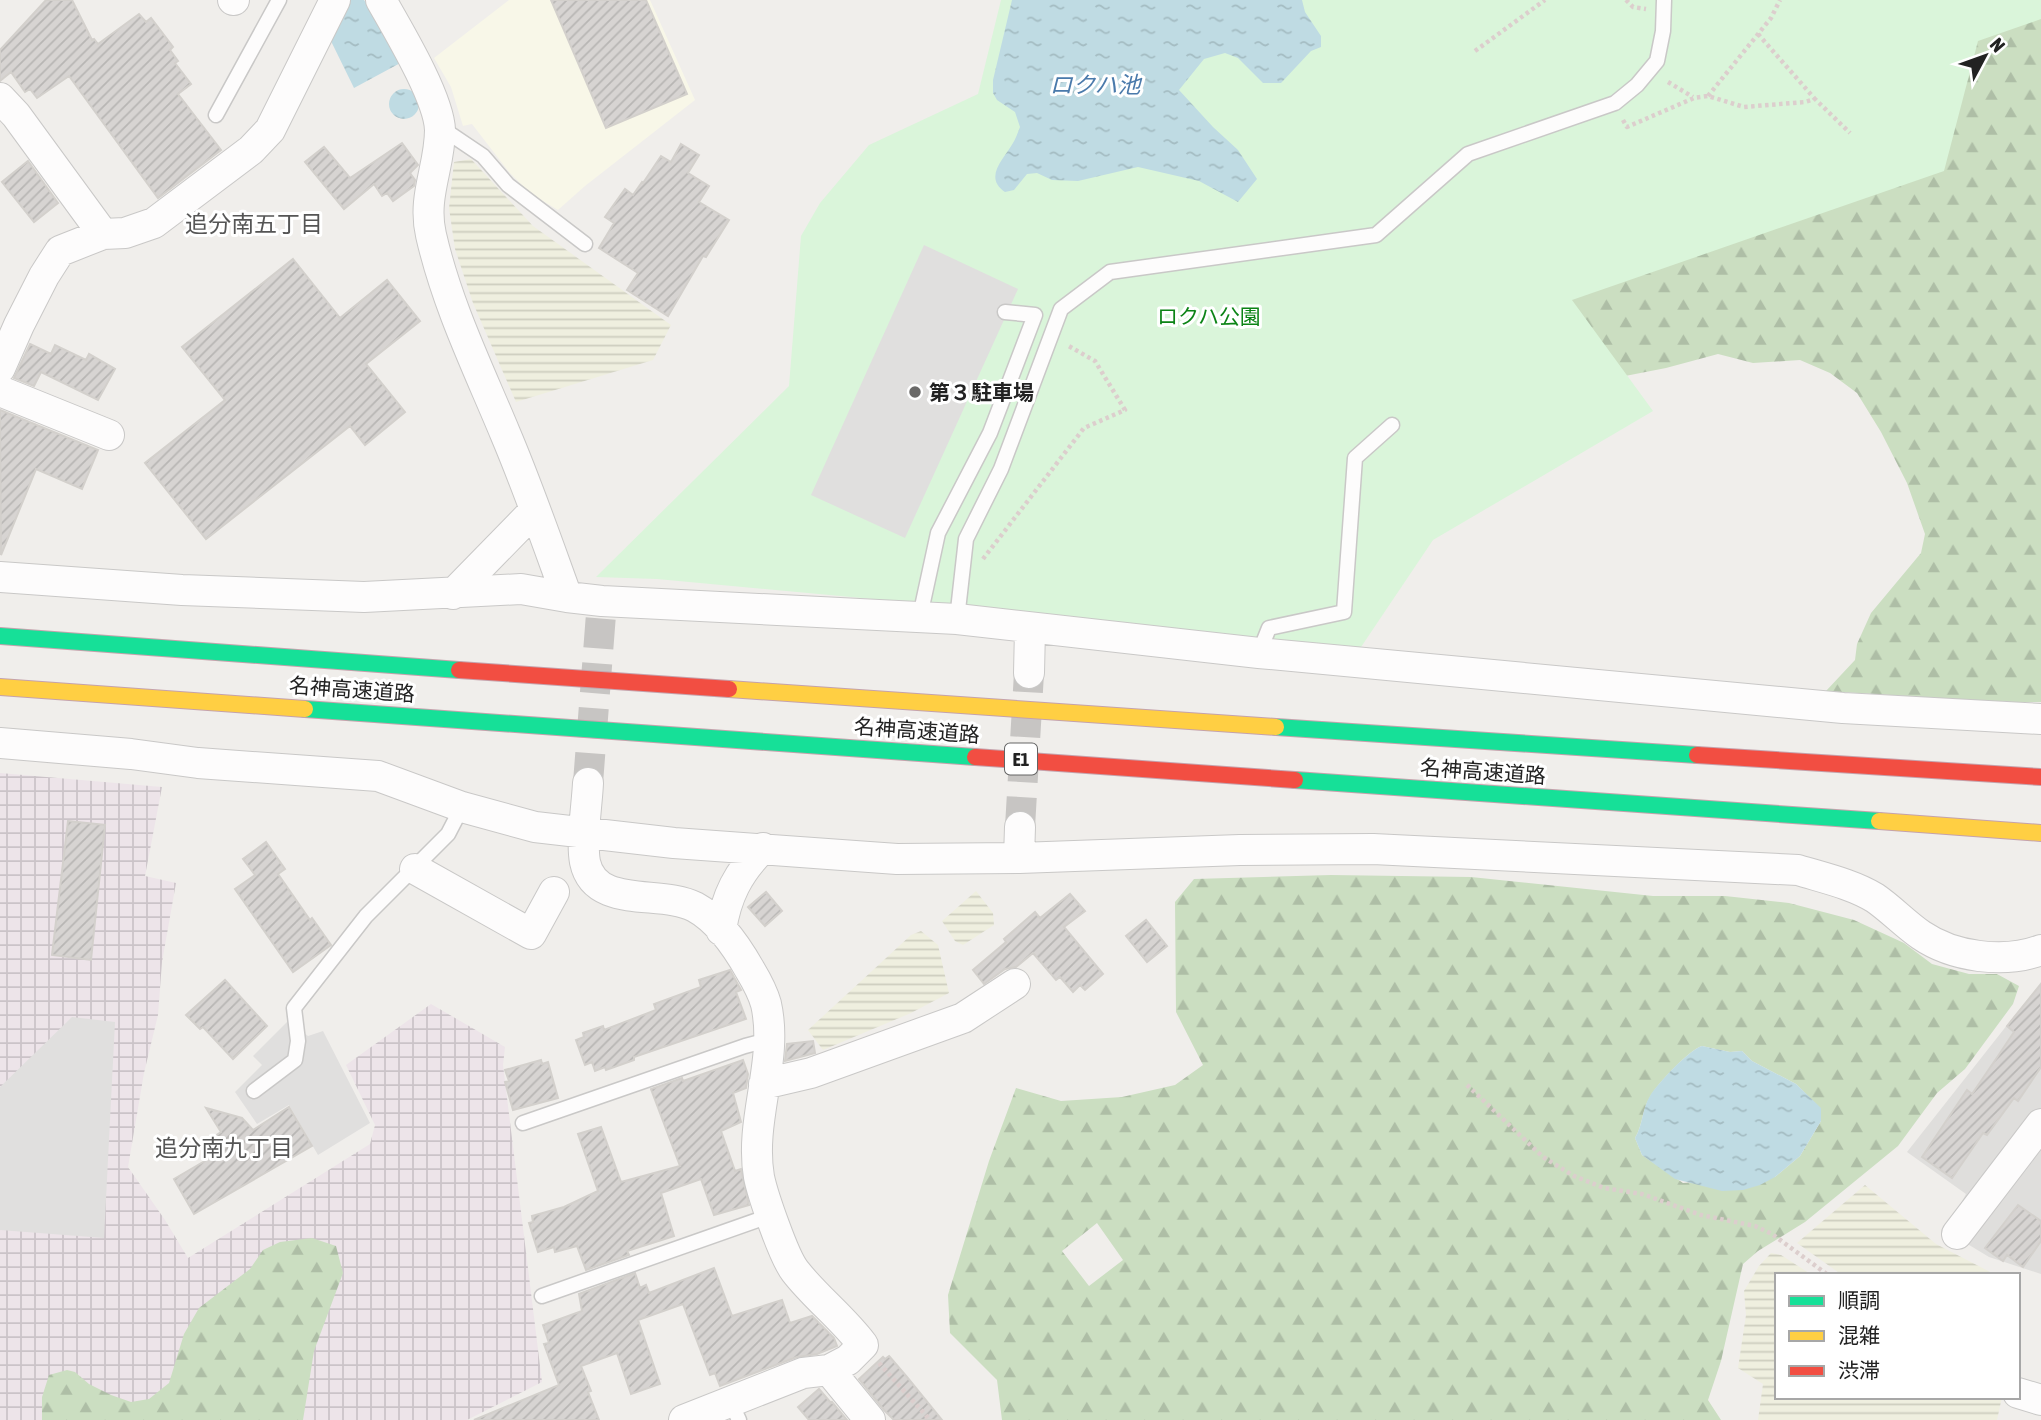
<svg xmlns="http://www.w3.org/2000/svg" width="2041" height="1420" viewBox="0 0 2041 1420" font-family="'Asap Condensed','Noto Sans JP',sans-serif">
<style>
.residential{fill:#dfdedc}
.industrial{fill:url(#industrial-grid)}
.education{fill:#f8f7e8}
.farmland{fill:url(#farmland-rules)}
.forest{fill:url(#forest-firs);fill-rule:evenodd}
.park{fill:#daf5da}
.parking{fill:#e0dfde}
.water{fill:url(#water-ripples)}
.building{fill:url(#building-hatch);stroke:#d3d0cc;stroke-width:2}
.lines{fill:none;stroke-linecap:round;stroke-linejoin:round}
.street-tunnel{stroke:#c7c5c3;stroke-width:30;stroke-dasharray:30 15;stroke-linecap:butt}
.lane-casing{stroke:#c9c8c7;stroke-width:17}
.street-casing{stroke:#c9c8c7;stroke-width:32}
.fast-casing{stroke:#c5a2ac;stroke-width:18}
.slow-casing{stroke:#c5a2ac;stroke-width:18}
.jam-casing{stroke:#c5a2ac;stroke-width:18}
.path{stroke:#dccecd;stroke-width:4.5;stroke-dasharray:3.5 3.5;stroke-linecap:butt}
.lane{stroke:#fdfcfc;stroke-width:14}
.street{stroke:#fdfcfc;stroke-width:30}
.fast{stroke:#16e098;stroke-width:16}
.slow{stroke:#ffcf43;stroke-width:16}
.jam{stroke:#f24e42;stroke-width:16}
.poi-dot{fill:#6a6968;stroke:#fff;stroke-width:2.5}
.labels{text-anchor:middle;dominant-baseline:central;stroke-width:6;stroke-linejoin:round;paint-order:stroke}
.shield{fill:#fff;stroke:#646464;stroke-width:2}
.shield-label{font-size:19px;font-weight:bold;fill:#222}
.park-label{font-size:21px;fill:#0c8416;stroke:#fff}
.poi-label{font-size:21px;font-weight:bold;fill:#222;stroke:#fff;text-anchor:start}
.street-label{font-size:21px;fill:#222;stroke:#fff}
.water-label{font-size:23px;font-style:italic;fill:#4a7aab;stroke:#fff}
.neighbourhood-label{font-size:23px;fill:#555;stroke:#fff}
</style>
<defs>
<pattern id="industrial-grid" width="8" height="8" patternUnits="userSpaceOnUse" patternTransform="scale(1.75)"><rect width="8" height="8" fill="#ede4e9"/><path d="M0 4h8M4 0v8" fill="none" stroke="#cbc3c8"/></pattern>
<pattern id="farmland-rules" width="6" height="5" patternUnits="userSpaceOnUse" patternTransform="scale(1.75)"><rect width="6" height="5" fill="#efefdf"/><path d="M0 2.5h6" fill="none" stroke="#cdcdbf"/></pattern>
<pattern id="forest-firs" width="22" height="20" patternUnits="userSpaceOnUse" patternTransform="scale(1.75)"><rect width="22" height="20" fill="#cbdec1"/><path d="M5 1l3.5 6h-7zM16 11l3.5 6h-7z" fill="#aebea6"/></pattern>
<pattern id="water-ripples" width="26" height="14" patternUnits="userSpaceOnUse" patternTransform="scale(1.75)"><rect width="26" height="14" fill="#bfdbe3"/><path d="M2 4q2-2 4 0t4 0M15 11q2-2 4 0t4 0" fill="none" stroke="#a4bcc2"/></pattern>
<pattern id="building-hatch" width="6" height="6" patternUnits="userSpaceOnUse" patternTransform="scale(1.75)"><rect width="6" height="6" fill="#d7d4d2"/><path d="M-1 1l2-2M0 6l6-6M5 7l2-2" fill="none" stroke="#b8b6b4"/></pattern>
</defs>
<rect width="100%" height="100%" fill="#f0eeeb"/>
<path class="residential" d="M2041 982V1274L1989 1257 1946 1231 1966 1194 1907 1152Z"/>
<path class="industrial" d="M0 773 162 787 145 876 176 883 162 962 158 1015 144 1073 128 1167 165 1220 188 1258 370 1144 375 1125 346 1065 431 1004 505 1047 503 1065 542 1382 467 1420H0Z"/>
<path class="education" d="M509 0H650L695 100 585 186 558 210 531 194 509 172 472 124 463 126 451 87 434 58Z"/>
<path class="farmland" d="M471 159 533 226 671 325 653 360 516 402 473 303 455 249 449 208 454 162Z
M976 891 993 913 994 925 963 945 955 941 942 921Z
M921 931 938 945 949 993 911 1013 823 1050 808 1030 911 935Z
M1865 1185 1936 1244 1996 1275H1842L1797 1243Z
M1771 1253 1781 1255 1812 1275H1777V1397H2002L1997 1420H1758L1763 1384 1738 1368 1746 1315 1744 1291 1759 1266Z"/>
<path class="forest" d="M2041 0V702H2003L1826 691 1855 660 1857 644 1871 613 1921 553 1925 534 1907 483 1881 432 1857 393 1830 373 1800 360 1753 363 1718 354 1666 368 1620 377 1155 286 1851 48Z
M1331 875 1471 877 1653 896H1725L1789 903 1854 920 1904 943 1932 964 1969 974H1997L2019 986 2013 1004 1965 1069 1937 1093 1898 1146 1805 1222 1758 1251 1743 1264 1721 1361 1708 1400 1721 1420H1002L997 1380 950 1333 948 1295 989 1161 1016 1088 1061 1101 1122 1097 1175 1085 1203 1065 1176 1012 1175 902 1194 879ZM1702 1046 1730 1052 1742 1051 1752 1061 1796 1084 1821 1109V1121L1800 1156 1775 1177 1683 1183 1642 1155 1635 1138C1643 1125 1642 1109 1650 1097 1657 1084 1689 1050 1702 1046ZM1097 1223 1123 1260 1089 1286 1062 1251Z
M312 1238 336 1246 343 1273 314 1351 303 1420H42V1397L49 1375 67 1370 75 1372 89 1384 111 1395 131 1402 149 1399 169 1383 184 1334 199 1308 250 1269 263 1250 280 1242Z"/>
<path class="park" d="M1001 0H2041V19L1978 41 1944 171 1572 300 1653 411 1433 540 1359 650 1056 616 657 579 596 577 789 386 801 236 820 203 869 145 978 94Z"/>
<path class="parking" d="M924 245 1018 289 905 538 811 495Z
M72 1017 115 1022 104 1238 0 1230V1087Z
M288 1021 308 1036 323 1031 370 1123 318 1155 289 1105 257 1124 235 1092 262 1065 253 1056Z"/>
<path class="water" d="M347 0H364L404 61 354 88 328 35Z
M1012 0H1302L1305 12 1321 36V47L1311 51 1281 83H1263L1238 58 1225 53 1204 59 1179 90 1213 127 1238 150 1257 179 1238 202 1199 181 1138 167 1078 181 1052 180 1037 173 1027 174 1014 190 1005 192C983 177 1004 159 1013 143 1016 138 1018 132 1020 127L1015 112 997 100 993 93V80Z
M389 104a15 15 0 1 1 30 0a15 15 0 1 1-30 0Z
M1702 1046 1730 1052 1742 1051 1752 1061 1796 1084 1821 1108V1121L1800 1156 1775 1177 1760 1185 1743 1190 1722 1191 1675 1179 1642 1155 1635 1138C1643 1125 1642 1109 1650 1096 1657 1084 1689 1050 1702 1046Z"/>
<path class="building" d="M46 0H72L92 40 94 39 98 44 139 14 146 22 151 18 173 47 170 50 178 61 175 63 191 84 178 94 221 150 158 198 69 76 37 98 30 89 25 92 11 72 0 81V50Z
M551 0H646L687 94 606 128Z
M402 143 418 165 410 173 415 180 414 186 393 201 387 193 382 196 374 184 344 209 305 162 324 147 350 178Z
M681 144 699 155 688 173 709 186 699 202 729 220 706 257 703 256 668 316 627 290 638 273 599 248 614 223 605 217 625 189 633 195 642 182 643 183 661 156 671 162Z
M28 161 58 203 34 222 2 182Z
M293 259 340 318 387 280 420 321 366 364 405 412 365 445 350 426 206 539 145 463 225 400 182 347Z
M30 344 51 354 55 345 86 360 89 354 115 369 98 400 41 372 34 386 14 378Z
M0 410 98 450 82 489 36 469 1 555Z
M68 821 105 825 91 960 52 955Z
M266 842 285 869 278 874 310 920 312 918 331 945 293 972 235 889 255 875 243 859Z
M766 892 782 911 765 926 748 907Z
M1070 894 1085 911 1064 927 1103 974 1085 990 1080 985 1073 992 1060 977 1056 980 1033 953 1016 967 1005 969 984 984 973 970 1006 942 1004 939 1035 912 1040 918Z
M1146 920 1167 946 1147 962 1126 936Z
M730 970 741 990 736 992 746 1019 634 1057V1060L606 1070 605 1067 595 1071 592 1062 585 1065 576 1040 584 1037 583 1033 603 1026 604 1030 656 1010 654 1004 701 987 699 980Z
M225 980 267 1026 233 1059 203 1027 200 1029 186 1015Z
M2041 984V1067L2018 1101 2014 1098 1987 1135 1983 1133 1952 1178 1922 1157 1967 1090 1972 1094 1998 1056 2014 1032 2007 1026Z
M813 1041 815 1053 785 1061 787 1044Z
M541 1060 542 1064 548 1062 558 1098 513 1110 505 1082 509 1081 505 1070Z
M743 1060 748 1074 746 1088 733 1093 741 1122 721 1131 735 1171 741 1169 749 1205 714 1215 701 1179 661 1193 674 1236 627 1251 629 1255 586 1270 577 1246 555 1252 554 1247 538 1252 529 1223 533 1222 532 1216 564 1207 598 1191 578 1134 601 1127 621 1182 680 1166 651 1089 682 1078 683 1081Z
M289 1107 312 1146 194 1214 174 1179 220 1152 212 1138 221 1132 206 1108 242 1118 253 1130Z
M2018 1205 2041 1221V1241L2023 1267 2007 1255 2003 1261 1985 1248Z
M714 1268 732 1316 782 1300 790 1323 812 1316 834 1338 837 1346 817 1354 797 1357 720 1386 715 1373 710 1375 683 1304 638 1320 660 1384 631 1394 617 1353 581 1366 591 1391 588 1392 599 1420H474L559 1385 544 1344 549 1343 543 1325 582 1311 579 1294 635 1273 640 1288 646 1285 649 1293Z
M889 1356 907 1377 942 1420H894L884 1410 859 1379 883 1357 885 1359Z
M819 1389 831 1403 832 1402 847 1420H809L798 1407Z"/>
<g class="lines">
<path class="street-tunnel" d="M588 783 602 601
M1020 827 1029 673"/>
<defs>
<path id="lane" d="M216 115 279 0
M440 127 483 156 508 185 585 244
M920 616 938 533 990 433 1035 315 1005 312
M957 619 966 539 1001 469 1061 309 1110 272 1376 235 1468 154 1615 103 1637 85 1657 61 1663 31 1664 0
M1259 653 1269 628 1344 612 1355 458 1392 425
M254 1091 295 1060 298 1041 294 1008 366 916 448 834 462 807
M523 1123 745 1046 768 1040
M542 1296 772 1215
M731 1403 739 1420"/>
<path id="street" d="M233 0H234
M381 0C398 30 439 98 440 130 440 167 422 197 431 235 447 305 478 368 505 433 528 487 547 542 567 597L602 601 957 619 1259 653 1843 708 2041 719
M0 98 16 115 103 234
M0 368 19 325 44 276 60 251 103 234 125 233 154 223 251 150 270 130 335 0
M0 391 109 435
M0 577 182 590 364 597 521 589 567 597
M453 594 535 510
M1029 673 1030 629
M0 743 131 754 198 763 378 776 462 807 535 827 674 843 897 859 1019 858 1240 850 1373 849 1798 870C1824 878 1852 884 1875 898 1891 909 1905 924 1921 935 1953 957 2004 964 2041 950
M588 783C587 805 581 841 585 862 595 910 661 889 695 907 719 920 737 947 750 970 756 980 763 993 766 1004 779 1061 749 1119 759 1177 763 1196 784 1257 795 1271 816 1298 843 1318 863 1345L848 1360 829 1370 803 1373 684 1420
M1019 858 1020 827
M415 869 531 934 554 892
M721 930C726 897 738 872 763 848
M764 1084 811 1073 963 1018 1015 984
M1957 1234 2041 1124
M829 1370 870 1420
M2018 1393 2041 1400"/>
<path id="fast" d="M0 636 459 670
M305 709 975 757
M1276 727 1697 755
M1295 780 1879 821"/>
<path id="slow" d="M0 687 305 709
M729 689 1276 727
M1879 821 2041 833"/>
<path id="jam" d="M459 670 729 689
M1697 755 2041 777
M975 757 1295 780"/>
</defs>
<use href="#lane" class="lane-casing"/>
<use href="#street" class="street-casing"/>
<use href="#fast" class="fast-casing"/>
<use href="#slow" class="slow-casing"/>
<use href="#jam" class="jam-casing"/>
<path class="path" d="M1626 0 1633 7 1646 9
M1758 34 1815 99
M1475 51 1545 0
M1668 82 1693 97
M1708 96 1771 18 1780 0
M1623 120 1627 127 1694 98 1708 96 1744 107 1805 102 1815 99 1850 133
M983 559 1084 428 1125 410 1095 361 1067 345
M1467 1085 1543 1157 1574 1176 1604 1188 1642 1194 1701 1215 1755 1226 1772 1234 1828 1275
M879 1363 930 1420"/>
<use href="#lane" class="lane"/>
<use href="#street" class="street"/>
<use href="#fast" class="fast"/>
<use href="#slow" class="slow"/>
<use href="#jam" class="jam"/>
</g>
<circle class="poi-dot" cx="915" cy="392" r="7"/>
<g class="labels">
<rect class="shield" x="1005" y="743.5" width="32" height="31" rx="5"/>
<g class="shield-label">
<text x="1021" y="759">E1</text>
</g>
<g class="park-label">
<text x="1209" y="316">ロクハ公園</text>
</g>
<g class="poi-label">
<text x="929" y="392">第３駐車場</text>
</g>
<g class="street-label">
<text transform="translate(352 689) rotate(4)">名神高速道路</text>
<text transform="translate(917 730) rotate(4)">名神高速道路</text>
<text transform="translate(1483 771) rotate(4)">名神高速道路</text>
</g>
<g class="water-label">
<text x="1095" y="85">ロクハ池</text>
</g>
<g class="neighbourhood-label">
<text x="254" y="224">追分南五丁目</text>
<text x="224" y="1148">追分南九丁目</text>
</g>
</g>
<rect x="1775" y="1273" width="245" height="126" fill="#ffffff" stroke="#a7a7a7" stroke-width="2"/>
<rect x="1789" y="1296" width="35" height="10" fill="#16e098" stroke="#a7a7a7" stroke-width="2"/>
<text x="1838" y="1308" font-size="21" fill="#222222">順調</text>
<rect x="1789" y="1331" width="35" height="10" fill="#ffcf43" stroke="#a7a7a7" stroke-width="2"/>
<text x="1838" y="1343" font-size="21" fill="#222222">混雑</text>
<rect x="1789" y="1366" width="35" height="10" fill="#f24e42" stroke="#a7a7a7" stroke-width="2"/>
<text x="1838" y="1378" font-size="21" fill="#222222">渋滞</text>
<g transform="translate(1985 56) rotate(49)" stroke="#ffffff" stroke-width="5" paint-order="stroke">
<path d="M0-5L12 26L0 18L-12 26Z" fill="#222222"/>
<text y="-10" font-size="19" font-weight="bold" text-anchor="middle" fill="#222222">N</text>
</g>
</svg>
